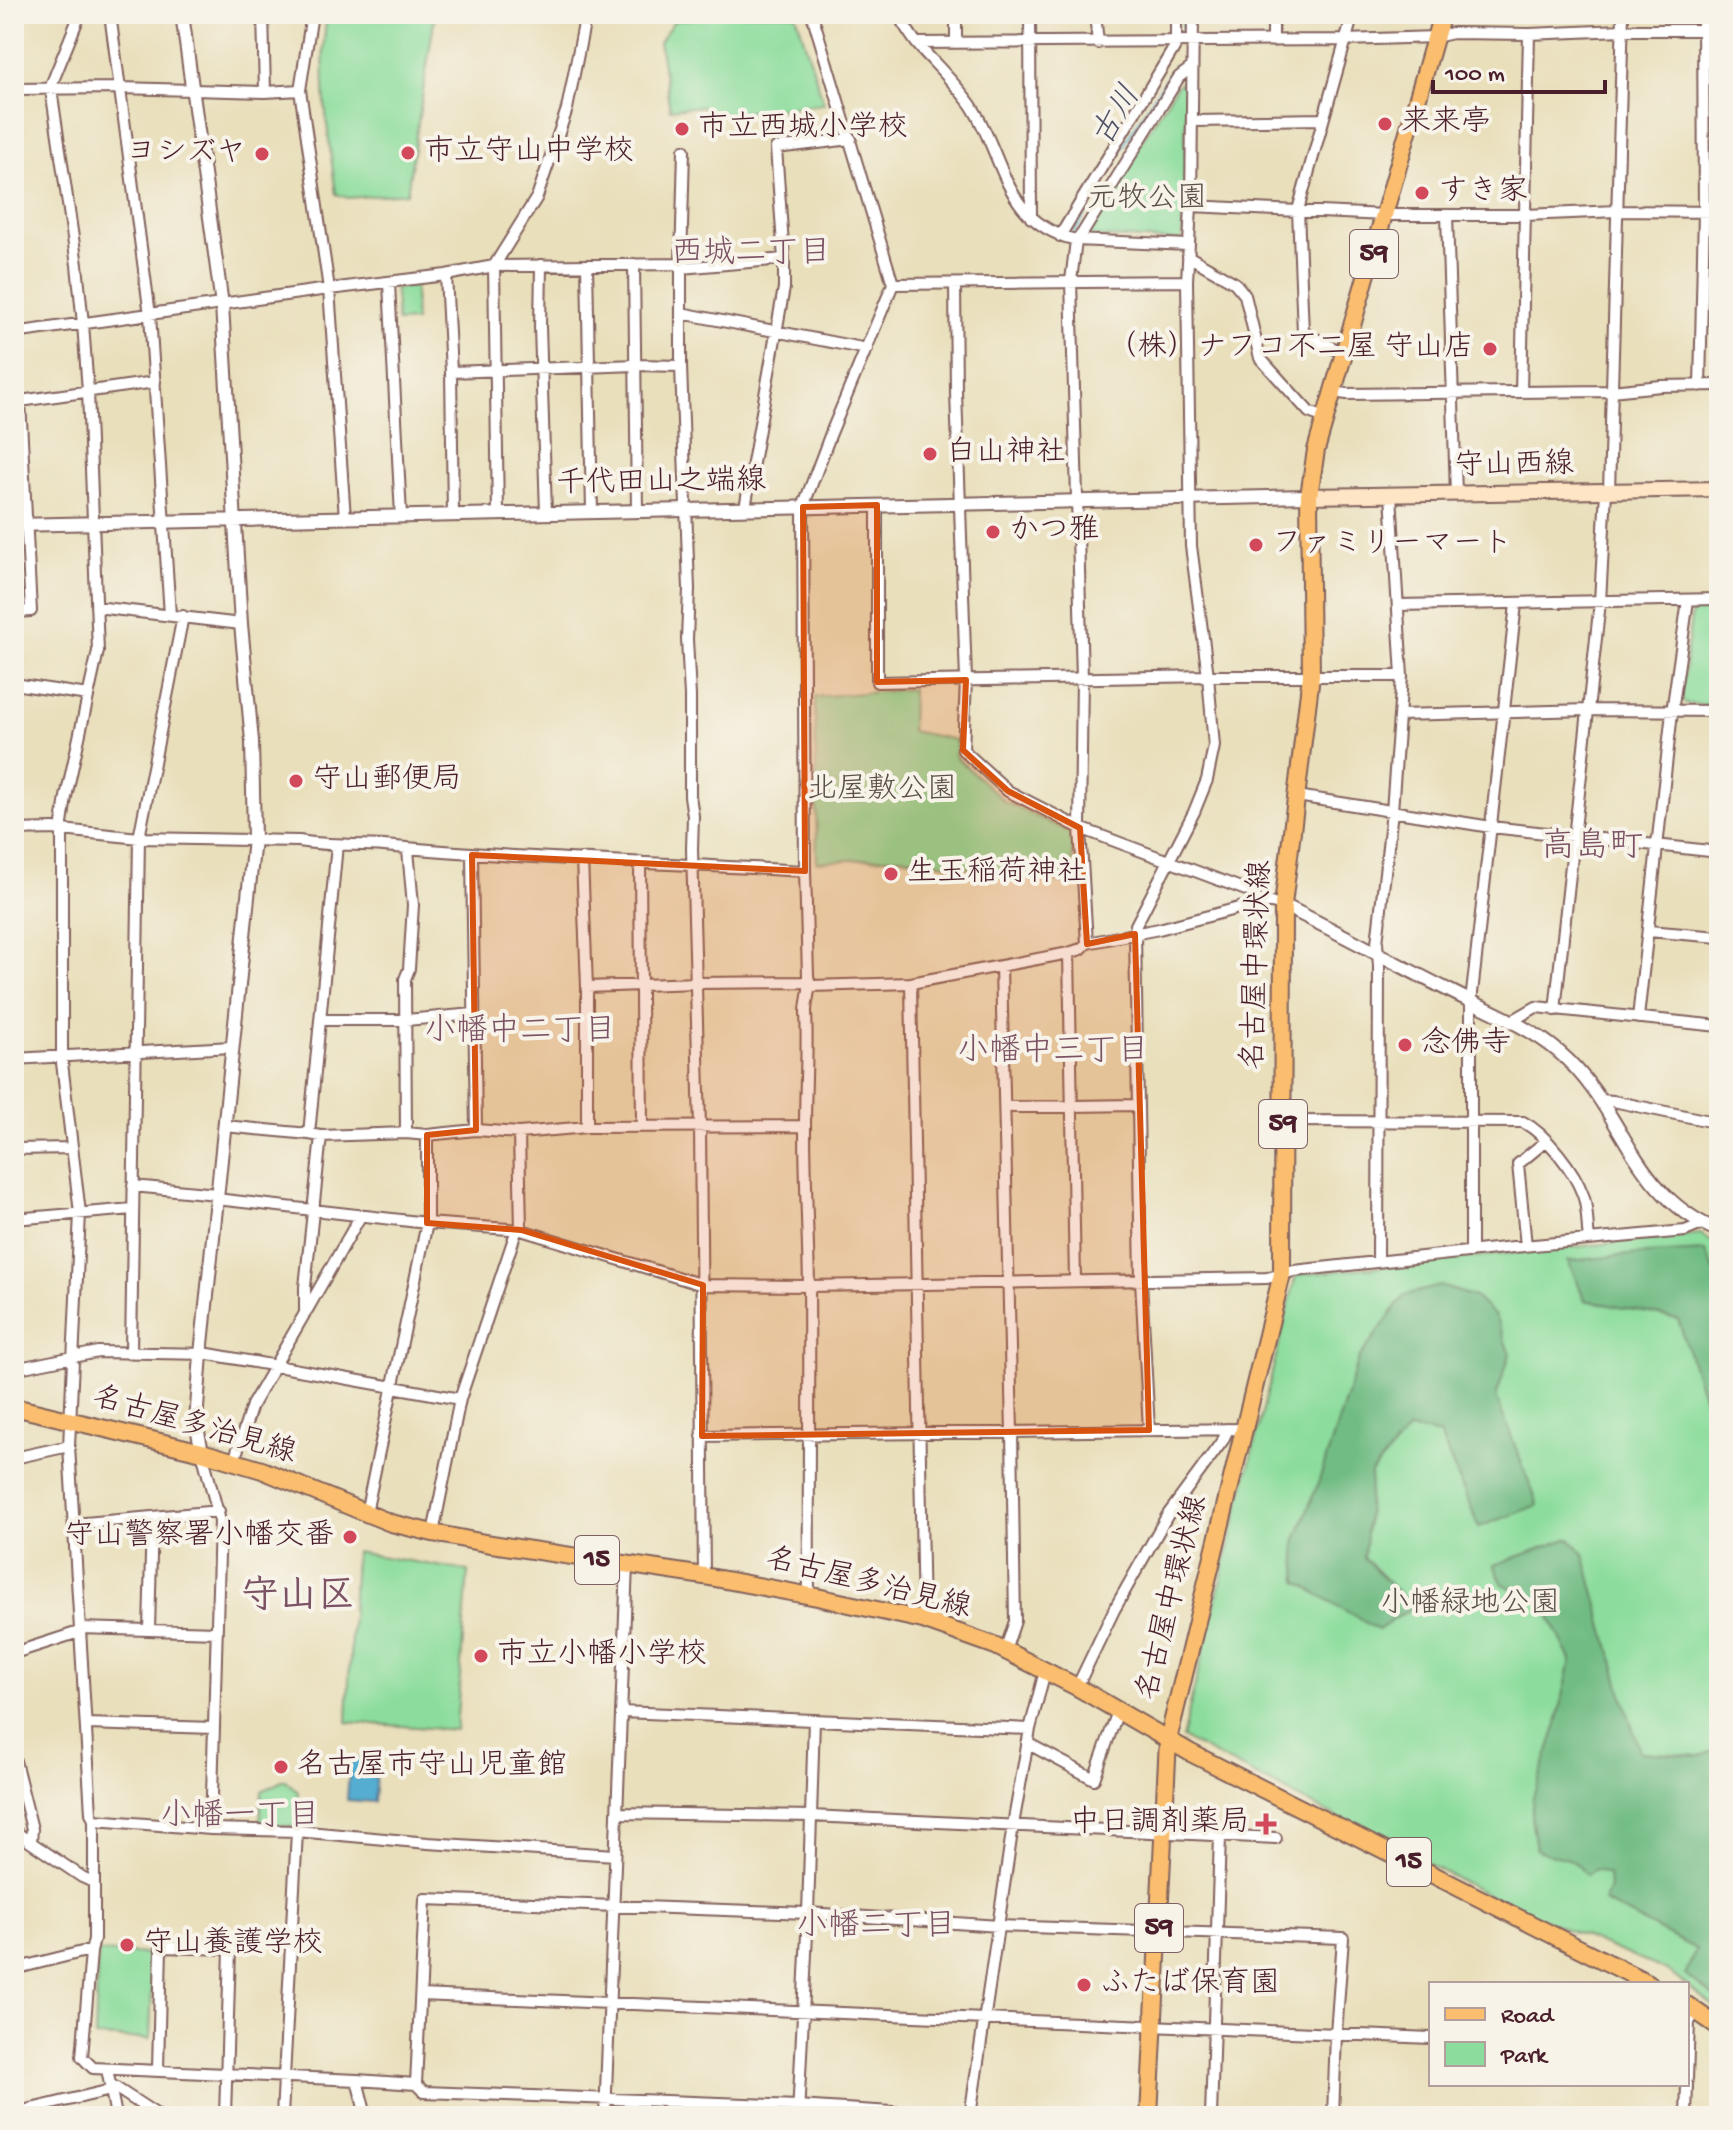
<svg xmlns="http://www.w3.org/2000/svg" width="1733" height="2130" viewBox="0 0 1733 2130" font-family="'Gochi Hand','Klee One',sans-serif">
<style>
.green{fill:#8cdd9d;stroke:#6b7e64;stroke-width:2}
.forest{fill:#71bc84;stroke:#5e6e58;stroke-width:2}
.water{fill:#55aed2;stroke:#50667e;stroke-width:2}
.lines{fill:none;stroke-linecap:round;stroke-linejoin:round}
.stream{stroke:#55aed2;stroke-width:3}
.minor-casing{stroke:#82625d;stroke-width:14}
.tertiary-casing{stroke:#82625d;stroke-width:16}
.secondary-casing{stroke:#82625d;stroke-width:18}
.primary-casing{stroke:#82625d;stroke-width:20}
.minor{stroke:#fff;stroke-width:10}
.tertiary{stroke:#fff;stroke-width:12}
.secondary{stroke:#fde5c5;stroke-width:14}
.primary{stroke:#fabe6e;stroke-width:16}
.marked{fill:#d8530f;fill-opacity:0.2;stroke:#d8530f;stroke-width:6;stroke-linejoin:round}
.poi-dot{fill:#d1495b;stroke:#f7f3e8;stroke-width:3}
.labels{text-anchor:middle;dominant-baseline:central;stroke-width:8;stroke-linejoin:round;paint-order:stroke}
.shield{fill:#f7f3e8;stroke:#7e5f64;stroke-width:2}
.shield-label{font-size:28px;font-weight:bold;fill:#4a1f2b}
.poi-label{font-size:30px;fill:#4a1f2b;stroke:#f7f3e8;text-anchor:start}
.park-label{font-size:30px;fill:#5a4e48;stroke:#f7f3e8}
.street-label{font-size:30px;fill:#4a1f2b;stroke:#f7f3e8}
.water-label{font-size:32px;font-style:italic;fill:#4e5165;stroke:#f7f3e8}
.neighbourhood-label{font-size:32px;fill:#7c5265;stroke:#f7f3e8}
.quarter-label{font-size:34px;fill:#7c5265;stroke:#f7f3e8}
.district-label{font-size:38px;font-weight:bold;fill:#7c5265;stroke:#f7f3e8}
</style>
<rect width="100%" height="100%" fill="#f7f3e8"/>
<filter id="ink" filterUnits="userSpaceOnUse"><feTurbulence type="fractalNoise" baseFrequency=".0125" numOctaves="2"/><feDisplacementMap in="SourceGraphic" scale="16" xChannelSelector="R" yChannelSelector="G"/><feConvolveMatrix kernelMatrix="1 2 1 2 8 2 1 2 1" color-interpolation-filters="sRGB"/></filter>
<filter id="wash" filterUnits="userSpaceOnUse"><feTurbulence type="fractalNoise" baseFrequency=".006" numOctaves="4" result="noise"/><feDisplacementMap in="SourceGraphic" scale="32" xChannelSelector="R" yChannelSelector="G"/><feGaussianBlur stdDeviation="1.8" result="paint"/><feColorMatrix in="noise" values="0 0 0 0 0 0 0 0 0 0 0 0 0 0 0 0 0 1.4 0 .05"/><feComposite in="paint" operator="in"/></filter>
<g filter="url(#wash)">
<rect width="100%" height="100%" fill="#e9dfbb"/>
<path class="green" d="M327 14 435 15 407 193 348 198 336 194C328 134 318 75 327 14Z
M727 14H796L824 104 706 116 703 106 670 109 659 42 674 21Z
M1183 82 1187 86 1182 241 1086 236V231L1177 85Z
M415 285V321L397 322 395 289Z
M1719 604V705L1685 704 1681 699 1692 609 1696 605Z
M912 689 911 731 956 740 955 756 1005 802 1072 833 1073 884 901 857 817 862 815 697Z
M1701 1234 1716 1245 1719 1255V2010L1667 1971 1508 1905 1182 1738 1296 1275Z
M355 1552 468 1571 456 1730 347 1722Z
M282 1781H286L298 1792 297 1827 260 1824 262 1791Z
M98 1952 153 1954 150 2039 95 2037Z"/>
<path class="forest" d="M1705 1251 1719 1279V1445L1678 1319 1585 1300 1568 1261 1628 1255Z
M1440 1286 1475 1297 1495 1316 1510 1354 1496 1397 1538 1505 1479 1527 1440 1435 1409 1429 1371 1473 1364 1558 1413 1607 1378 1630 1298 1582 1295 1542 1319 1481 1359 1358 1405 1295Z
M1570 1538 1584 1554 1622 1694 1640 1752 1700 1756 1719 1749V2000L1685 1975 1696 1949 1604 1902 1609 1887 1608 1874 1595 1869 1586 1875C1565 1848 1561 1863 1536 1849L1531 1816 1533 1797 1557 1724 1571 1660 1545 1607 1502 1583 1494 1565Z"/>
<path class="water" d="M350 1758 377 1760 374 1802 347 1800Z"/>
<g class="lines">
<path class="stream" d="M1183 14V30
M1074 233 1116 157 1175 65"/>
</g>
</g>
<g filter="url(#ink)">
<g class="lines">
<defs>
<path id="minor" d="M80 14 52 83 51 89 77 265 83 324 88 391 98 651 66 797 62 824V1063L80 1213 69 1446 91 1813 94 1820V1939L91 1952 82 2057 93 2068 357 2080 416 2084 424 2092 798 2106 954 2116
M110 14 150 315 170 615
M263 14 265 92
M312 14 300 90 329 289 345 518
M897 14C904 24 910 35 918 45 936 65 955 83 971 105 1005 157 1003 223 1076 240L1189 245
M956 14V42
M1030 14 1031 218
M1095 14 1098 43
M1273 41V14
M917 43 1345 40 1435 37 1453 33 1529 34 1622 30H1719
M14 89 120 88 265 92 300 90
M1193 121 1323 119
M684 150 681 264V366L689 589 687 639 690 696V796L693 816 692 849 700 1126 704 1576
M1191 206 1385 215H1525L1617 211 1719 212
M1447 215 1456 494
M1060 236 1174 48 1176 42V14
M1188 256 1235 283 1245 295 1260 358 1309 412 1325 418
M634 264 637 511
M541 265 540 327 546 513
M587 265 592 512
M681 268 784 259
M446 275 451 372 453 515
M389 283 401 516
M893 284 1187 281
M955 284 956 392 966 680 963 750 1008 791 1080 828 1254 893 1258 903
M681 313 867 349
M14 333 321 290 446 275 494 266 681 264
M1344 354 1303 332 1298 210 1353 14
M451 372 636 365 681 366
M1700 386 1704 212 1703 14
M1333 392 1347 394 1611 391 1661 386 1719 385
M1521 392 1529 34
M1609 491 1623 14
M877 505V682L1208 676H1402
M745 508 784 288V259L776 148 851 139
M498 514 494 266 537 197 567 109 586 14
M1398 605 1719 599
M96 607 241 624
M14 612 31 611 20 401 155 382
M14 684 88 695
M1399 715 1588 710 1719 711
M1297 796 1491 827 1719 852
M14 830 53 829 139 838 299 841C327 846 356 844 384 846 524 859 665 863 805 871
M472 855 476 1130
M582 859 587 987V1127
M640 862 642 1127
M1648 931 1719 937
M1087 943 1080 828 1082 678 1071 281 1076 240 1082 234 1179 77 1191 68
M1069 953 1075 1281
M1001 967 1012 1432 1015 1621 1005 1651
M911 983 923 1620
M811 986 911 983 1069 953 1081 949 1087 943 1159 929 1258 903H1271L1283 905
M587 987 696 983 810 982
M1555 1010 1600 602 1606 491
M1638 1018 1672 712 1688 600
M320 1020H406L474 1014
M1510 1022 1536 1007 1719 1026
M14 1059 232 1047
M1600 1100 1613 1101 1719 1123
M1005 1107 1138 1105
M1283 1121 1523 1122C1546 1134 1574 1170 1583 1195 1588 1208 1587 1226 1589 1240
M224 1126 309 1134 321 1136 406 1133 427 1135 476 1130 519 1133 587 1127 805 1126
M406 1133 405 979 409 969 413 905 408 850
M519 1133 521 1230
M309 1134 337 845
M14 1149 71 1148
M133 1186 217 1194
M216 1199 427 1223 521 1230 703 1285 809 1286 1267 1278 1294 1271 1513 1247 1685 1231 1702 1224
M14 1219 133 1209
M1526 1246 1518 1164 1546 1141
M1471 1252V1002L1516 604
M1378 1262 1379 966 1377 943 1392 811 1402 676 1391 495
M307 1310 361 1215
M131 1352 139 838 183 616
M14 1369 98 1352 209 1354 460 1399
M1149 1430 1141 1280 1135 934 1136 925 1194 812 1207 780 1214 746 1208 676 1191 546 1187 281 1191 206 1193 14
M702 1436 1245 1429
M202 1452 220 1521 211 1829
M14 1458 69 1446
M234 1461 252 1405 305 1313V1287L321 1136
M366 1513 427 1223V1135
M74 1524 219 1511
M433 1533 460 1399 517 1229
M809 1596C808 1492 810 1389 809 1285 808 1233 805 1180 805 1127 805 1089 808 1050 806 1012 806 999 812 989 808 976L805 871 803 507 831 433 893 284 812 14
M80 1628 217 1632
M149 1630 152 1518
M14 1653 79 1632
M1077 1687 1114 1610 1167 1516 1223 1440 1228 1429
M621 1712 1030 1729
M87 1724 214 1728
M1027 1743 1094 1779 1118 1711
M14 1757 32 1829 31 1842
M617 1813 811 1816 1276 1838
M94 1820 211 1829 297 1831 428 1843 615 1855
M14 1831 82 1877 93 1882
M14 1969 82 1952H91
M421 1995 1431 2038
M107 2069 116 2116
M158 2069 161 1947 230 1949 225 2116
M1687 2079 1689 2022 1696 2011
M357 2080 366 2116
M110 2084 159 2116
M416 2084 425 1899 808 1913 999 1926 1343 1938 1336 2034 1333 2116
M14 2113 111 2090
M282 2116 297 1831
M605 2116 627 1565
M798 2116 808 1913 814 1720
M970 2116 1013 1825 1030 1729 1045 1671
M1211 2116 1220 1836
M1686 2116 1687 2084"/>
<path id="tertiary" d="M182 14 222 305 241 624 252 741 254 839 201 1354 196 1422 202 1452
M14 525 1309 496
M1283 905C1340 933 1396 964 1452 992 1487 1010 1529 1026 1559 1052 1626 1109 1628 1193 1719 1231"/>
<path id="secondary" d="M1309 496 1719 489"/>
<path id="primary" d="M14 1407 202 1452 262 1470 366 1513 391 1523 433 1533 485 1543 704 1576 817 1597 923 1620 996 1646 1077 1687 1191 1753 1650 1984
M1687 2005 1719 2027
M1149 2116 1168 1740 1282 1274 1283 905 1311 675 1309 496 1316 450 1442 14"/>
</defs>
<use href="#minor" class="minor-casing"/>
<use href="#tertiary" class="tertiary-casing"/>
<use href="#secondary" class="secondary-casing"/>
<use href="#primary" class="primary-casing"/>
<use href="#minor" class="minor"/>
<use href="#tertiary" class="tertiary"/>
<use href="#secondary" class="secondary"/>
<use href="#primary" class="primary"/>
</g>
</g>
<path class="marked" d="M877 505V682L966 680 963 750 1008 791 1080 828 1087 944 1135 934 1149 1430 702 1436 703 1285 521 1230 427 1223V1135L476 1130 472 855 805 871 803 507Z"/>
<g class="poi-dot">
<circle cx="1385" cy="124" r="8"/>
<circle cx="682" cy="129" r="8"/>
<circle cx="408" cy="153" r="8"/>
<circle cx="262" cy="154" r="8"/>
<circle cx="1422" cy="193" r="8"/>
<circle cx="1490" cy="349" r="8"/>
<circle cx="930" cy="454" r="8"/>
<circle cx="993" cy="532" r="8"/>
<circle cx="1256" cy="545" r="8"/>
<circle cx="296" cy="781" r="8"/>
<circle cx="891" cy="874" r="8"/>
<circle cx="1405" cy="1045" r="8"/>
<circle cx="350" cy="1537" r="8"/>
<circle cx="481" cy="1656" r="8"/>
<circle cx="281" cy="1767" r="8"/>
<path d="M1262 1812h8v8h8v8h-8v8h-8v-8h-8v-8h8z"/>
<circle cx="127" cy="1945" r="8"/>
<circle cx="1084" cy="1985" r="8"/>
</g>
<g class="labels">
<g class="shield">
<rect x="1350" y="230" width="48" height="48" rx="6"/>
<rect x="1259" y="1100" width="48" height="48" rx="6"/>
<rect x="575" y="1536" width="44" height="48" rx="6"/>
<rect x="1387" y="1838" width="44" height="48" rx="6"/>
<rect x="1135" y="1904" width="48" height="48" rx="6"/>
</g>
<g class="shield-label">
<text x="1374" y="254">59</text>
<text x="1283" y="1124">59</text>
<text x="597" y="1560">15</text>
<text x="1409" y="1862">15</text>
<text x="1159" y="1928">59</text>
</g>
<g class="poi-label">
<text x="1401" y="124">来来亭</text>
<text x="698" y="129">市立西城小学校</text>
<text x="424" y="153">市立守山中学校</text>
<text x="246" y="154" text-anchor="end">ヨシズヤ</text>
<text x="1438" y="193">すき家</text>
<text x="1474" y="349" text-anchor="end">（株）ナフコ不二屋 守山店</text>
<text x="946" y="454">白山神社</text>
<text x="1009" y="532">かつ雅</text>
<text x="1272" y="545">ファミリーマート</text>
<text x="312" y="781">守山郵便局</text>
<text x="907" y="874">生玉稲荷神社</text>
<text x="1421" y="1045">念佛寺</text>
<text x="334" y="1537" text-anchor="end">守山警察署小幡交番</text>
<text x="497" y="1656">市立小幡小学校</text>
<text x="297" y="1767">名古屋市守山児童館</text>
<text x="1250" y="1824" text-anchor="end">中日調剤薬局</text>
<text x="143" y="1945">守山養護学校</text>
<text x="1100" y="1985">ふたば保育園</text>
</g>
<g class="park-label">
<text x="1147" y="200">元牧公園</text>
<text x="882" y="791">北屋敷公園</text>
<text x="1470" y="1605">小幡緑地公園</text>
</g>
<g class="street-label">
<text transform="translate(1514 467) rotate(-1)">守山西線</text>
<text transform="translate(661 484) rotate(-1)">千代田山之端線</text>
<text transform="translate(1259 965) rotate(-88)">名古屋中環状線</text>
<text transform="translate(194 1427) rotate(16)">名古屋多治見線</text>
<text transform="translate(868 1585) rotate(14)">名古屋多治見線</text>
<text transform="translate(1174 1598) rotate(-76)">名古屋中環状線</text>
</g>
<g class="water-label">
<text transform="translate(1118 117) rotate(-59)">古川</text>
</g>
<g class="neighbourhood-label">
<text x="751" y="255">西城二丁目</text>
<text x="520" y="1033">小幡中二丁目</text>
<text x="1053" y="1053">小幡中三丁目</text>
<text x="240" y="1818">小幡一丁目</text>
<text x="876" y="1928">小幡二丁目</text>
</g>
<g class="quarter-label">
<text x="1592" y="849">高島町</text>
</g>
<g class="district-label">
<text x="298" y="1599">守山区</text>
</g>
</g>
<rect width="1733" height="2130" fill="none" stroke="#f7f3e8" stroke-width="48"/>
<rect x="1429" y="1982" width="260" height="104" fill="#f7f3e8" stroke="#b29e9c" stroke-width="2"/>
<rect x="1445" y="2008" width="40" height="12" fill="#fabe6e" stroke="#b29e9c" stroke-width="2"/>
<text x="1501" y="2022" font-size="24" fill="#4a1f2b">Road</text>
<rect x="1445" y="2042" width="40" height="24" fill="#8cdd9d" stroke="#b29e9c" stroke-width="2"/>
<text x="1501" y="2062" font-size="24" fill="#4a1f2b">Park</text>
<path d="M1433 80v12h172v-12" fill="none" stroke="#4a1f2b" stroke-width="4"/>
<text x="1445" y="80" font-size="24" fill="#4a1f2b" stroke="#f7f3e8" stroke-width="6" paint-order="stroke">100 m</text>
</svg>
